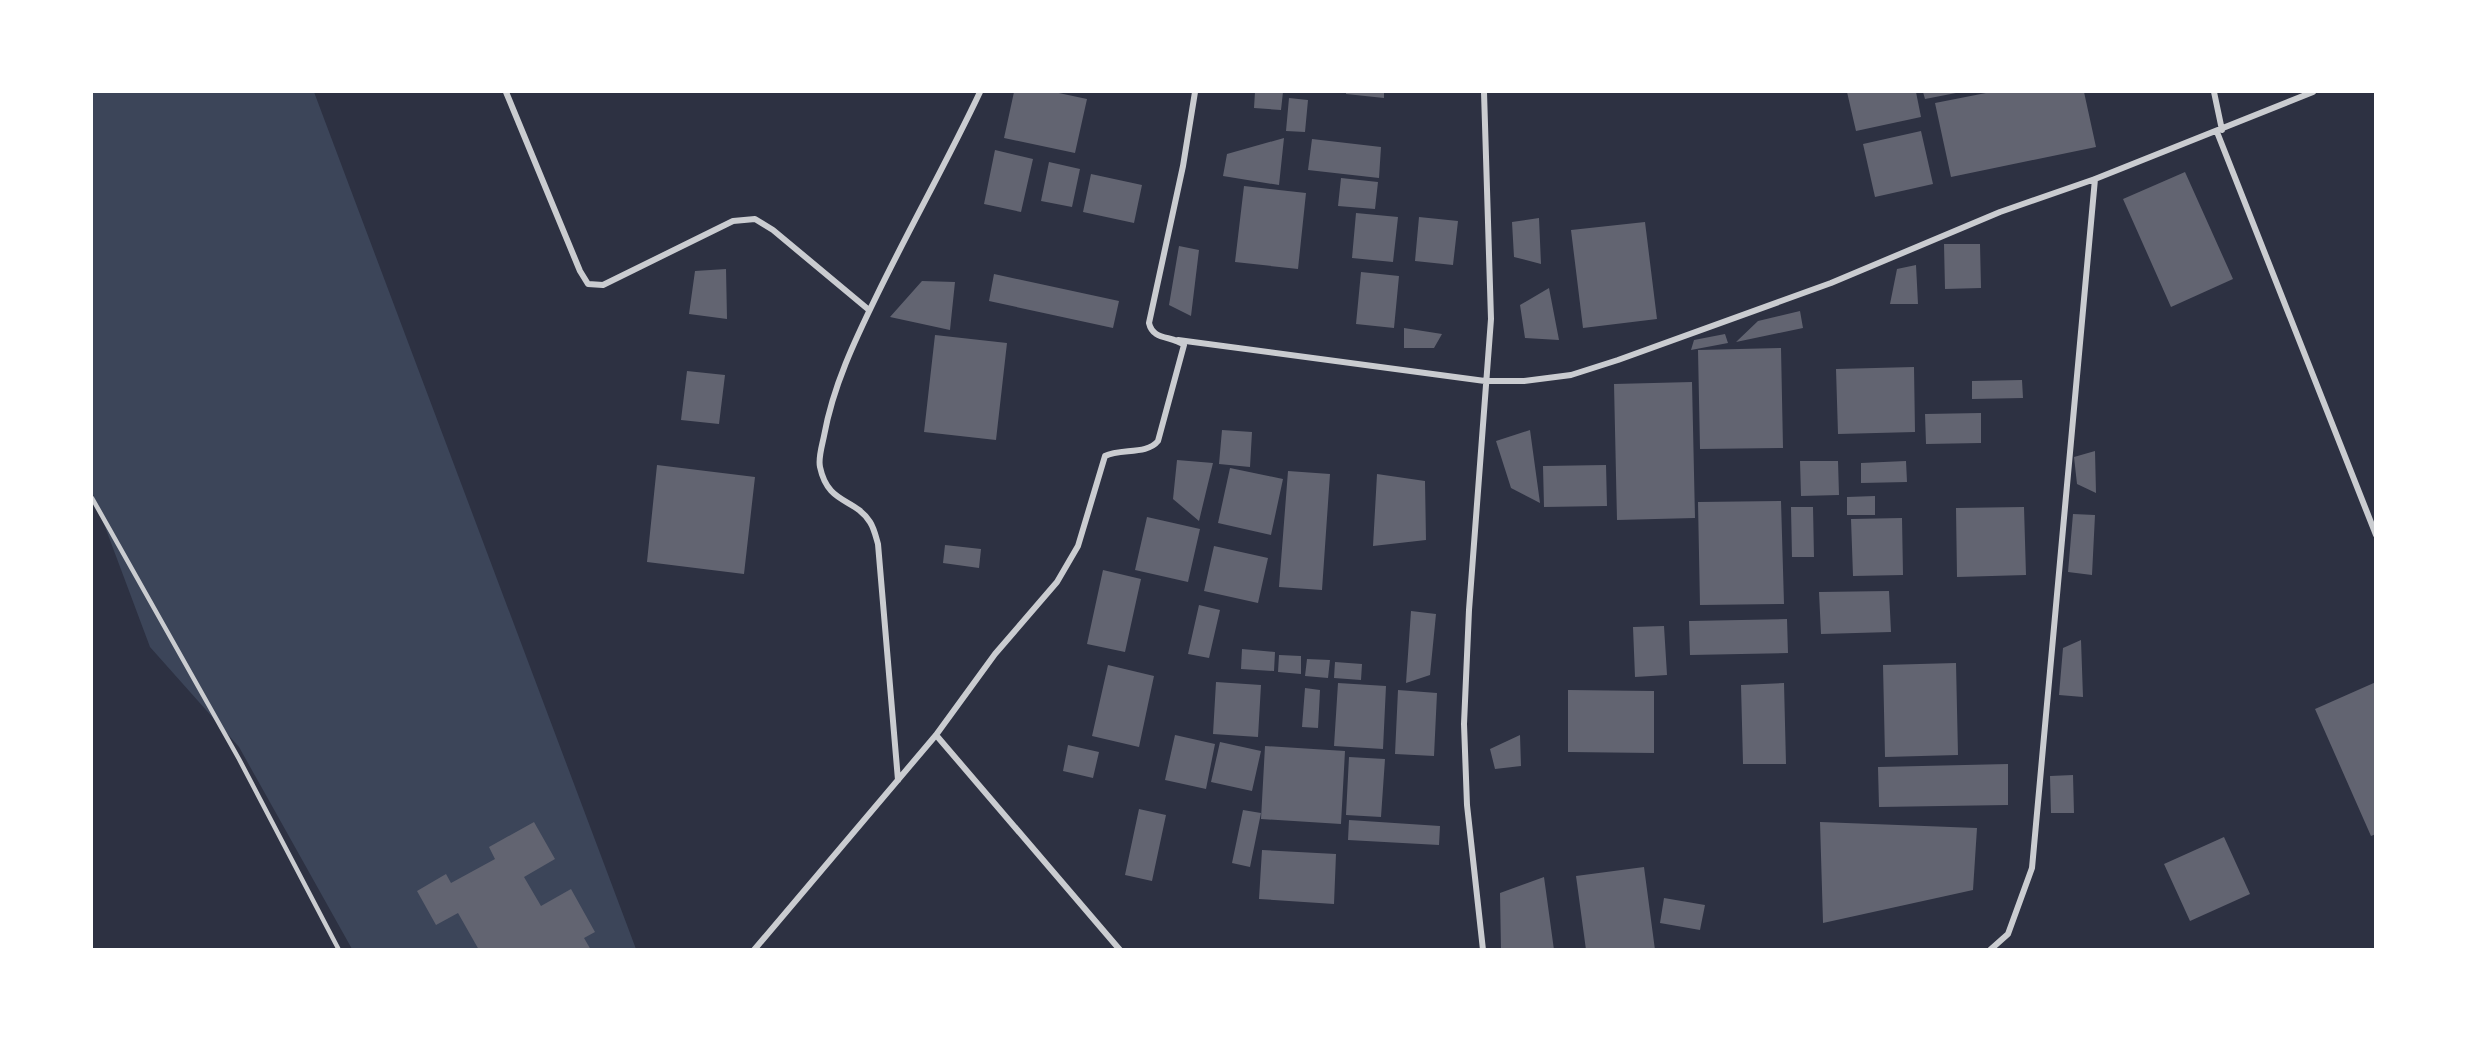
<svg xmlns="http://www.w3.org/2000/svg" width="2467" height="1041" viewBox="0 0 2467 1041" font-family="'Work Sans',sans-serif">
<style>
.green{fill:#3c4559}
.building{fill:#626471}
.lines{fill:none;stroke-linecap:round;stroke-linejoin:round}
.service{stroke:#caccd0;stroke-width:4.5}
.minor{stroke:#caccd0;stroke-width:6}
</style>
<rect width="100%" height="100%" fill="#2d3142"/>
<path class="green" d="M92 92H314L636 949H352L239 747 150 647 92 492Z"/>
<path class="building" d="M1014 92H1054L1087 99 1075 153 1004 138Z
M1255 92H1283L1281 110 1254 108Z
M1346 92H1384V98L1346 94Z
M1847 92H1916L1921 117 1856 131Z
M1923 92H1956V93L1925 99Z
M1991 92H2084L2096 147 1951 177 1935 103Z
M1289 98 1308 100 1305 132 1286 131Z
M1921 131 1933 184 1875 197 1863 144Z
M1284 138 1279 185 1223 176 1227 154Z
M1312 139 1381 147 1379 178 1308 170Z
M995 150 1033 159 1021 212 984 204Z
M1049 162 1080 169 1072 207 1041 201Z
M2185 172 2233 279 2171 307 2123 199Z
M1091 174 1142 185 1134 223 1083 212Z
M1341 178 1378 182 1375 209 1338 206Z
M1244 186 1306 193 1298 269 1235 262Z
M1356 213 1398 217 1393 262 1352 258Z
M1419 217 1458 221 1453 265 1415 261Z
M1539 218 1541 264 1514 257 1512 222Z
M1645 222 1657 319 1583 328 1571 230Z
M1944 244H1980L1981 288 1945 289Z
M1179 246 1199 250 1191 316 1169 305Z
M1916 265 1918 304H1890L1897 269Z
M726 269 727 319 689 314 695 271Z
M1361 272 1399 276 1394 328 1356 324Z
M994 274 1119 301 1113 328 989 301Z
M922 281 955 282 950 330 890 317Z
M1549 288 1559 340 1525 338 1520 305Z
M1800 311 1803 328 1736 342 1758 321Z
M1404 328 1442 334 1434 348H1404Z
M1725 334 1728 343 1691 350 1694 340Z
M935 335 1007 343 996 440 924 432Z
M1781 348 1783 448 1700 449 1698 350Z
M1914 367 1915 432 1838 434 1836 369Z
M687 371 725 375 719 424 681 420Z
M2022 380 2023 398 1972 399V381Z
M1692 382 1695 518 1617 520 1614 384Z
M1981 413V443L1926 444 1925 414Z
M1222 430 1252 432 1250 467 1219 464Z
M1530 430 1540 503 1511 488 1496 441Z
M2095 451 2096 493 2077 484 2074 457Z
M1177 460 1213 463 1199 521 1173 499Z
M1800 461H1838L1839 495 1801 496Z
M1906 461 1907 482 1861 483V463Z
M657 465 755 477 744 574 647 562Z
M1606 465 1607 506 1544 507 1543 466Z
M1230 468 1283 479 1271 535 1218 523Z
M1288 471 1330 474 1322 590 1279 587Z
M1377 474 1425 481 1426 540 1373 546Z
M1875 496V515H1847V497Z
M1781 501 1784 604 1700 605 1698 502Z
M1791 507H1813L1814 557H1792Z
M2024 507 2026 575 1957 577 1956 508Z
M2073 514 2095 515 2092 575 2068 572Z
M1147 517 1200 529 1188 582 1135 570Z
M1902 518 1903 575 1853 576 1851 519Z
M945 545 981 549 979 568 943 563Z
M1214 546 1268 558 1258 603 1204 591Z
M1103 570 1141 579 1125 652 1087 644Z
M1889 591 1891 632 1821 634 1819 592Z
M1199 605 1220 610 1209 658 1188 654Z
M1411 611 1436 614 1430 675 1406 683Z
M1787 619 1788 653 1690 655 1689 621Z
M1664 626 1667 675 1635 677 1633 627Z
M2081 640 2083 697 2059 695 2063 648Z
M1242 649 1275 652 1274 671 1241 669Z
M1279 655 1301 656V674L1278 672Z
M1307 659 1330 660 1328 678 1305 676Z
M1335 662 1362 664 1361 680 1334 678Z
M1956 663 1958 755 1885 757 1883 665Z
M1108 665 1154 676 1139 747 1092 736Z
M1216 682 1261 685 1258 737 1213 734Z
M2376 682V834L2371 836 2315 709Z
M1338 683 1386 686 1383 749 1334 746Z
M1784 683 1786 764H1743L1741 685Z
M1305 688 1320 690 1318 728 1302 727Z
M1398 690 1437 693 1434 756 1395 754Z
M1568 690 1654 691V753L1568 752Z
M1175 735 1215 744 1206 789 1165 780Z
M1520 735 1521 766 1495 769 1490 749Z
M1220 742 1261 751 1252 791 1211 782Z
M1068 745 1099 752 1093 778 1063 771Z
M1265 746 1345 751 1341 824 1261 819Z
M1349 757 1385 759 1381 817 1346 815Z
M2008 764V805L1879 807 1878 767Z
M2073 775 2074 813H2051L2050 776Z
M1139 809 1166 815 1152 881 1125 875Z
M1243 810 1261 813 1250 867 1232 863Z
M1349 820 1440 826 1439 845 1348 840Z
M534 822 555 859 524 877 541 906 571 889 595 932 584 938 591 950H479L458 913 436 925 417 891 446 874 451 883 495 859 489 847Z
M1820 822 1977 828 1973 890 1823 923Z
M2224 837 2250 894 2190 921 2164 864Z
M1262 850 1336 854 1334 904 1259 899Z
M1644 867 1655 950H1586L1576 876Z
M1544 877 1554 950H1501L1500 893Z
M1664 898 1705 905 1700 930 1660 923Z"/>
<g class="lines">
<path class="service" d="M92 498 239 759 339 950"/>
<path class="minor" d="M506 92 580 271 588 284 603 285 733 221 755 219 773 230 869 310
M2214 92 2222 130
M2217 132 2376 535
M1178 340 1485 381H1524L1571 375 1618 360 1831 283 2000 212 2095 179 2313 92
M936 735 1120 950
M898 780 878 544C876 537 874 528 870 522 854 497 828 505 820 467 818 458 822 446 824 436 833 386 855 340 877 295 910 227 948 160 980 92
M754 950 936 735 995 654 1057 582 1078 546 1105 456C1120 448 1147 455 1158 441L1184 345C1172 335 1153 341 1149 323L1183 166 1195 92
M1483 950 1467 805 1464 724 1469 610 1491 319 1484 92
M1990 950 2008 934 2032 868 2095 179"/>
</g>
<rect width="2467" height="1041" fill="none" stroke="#ffffff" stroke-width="186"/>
</svg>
